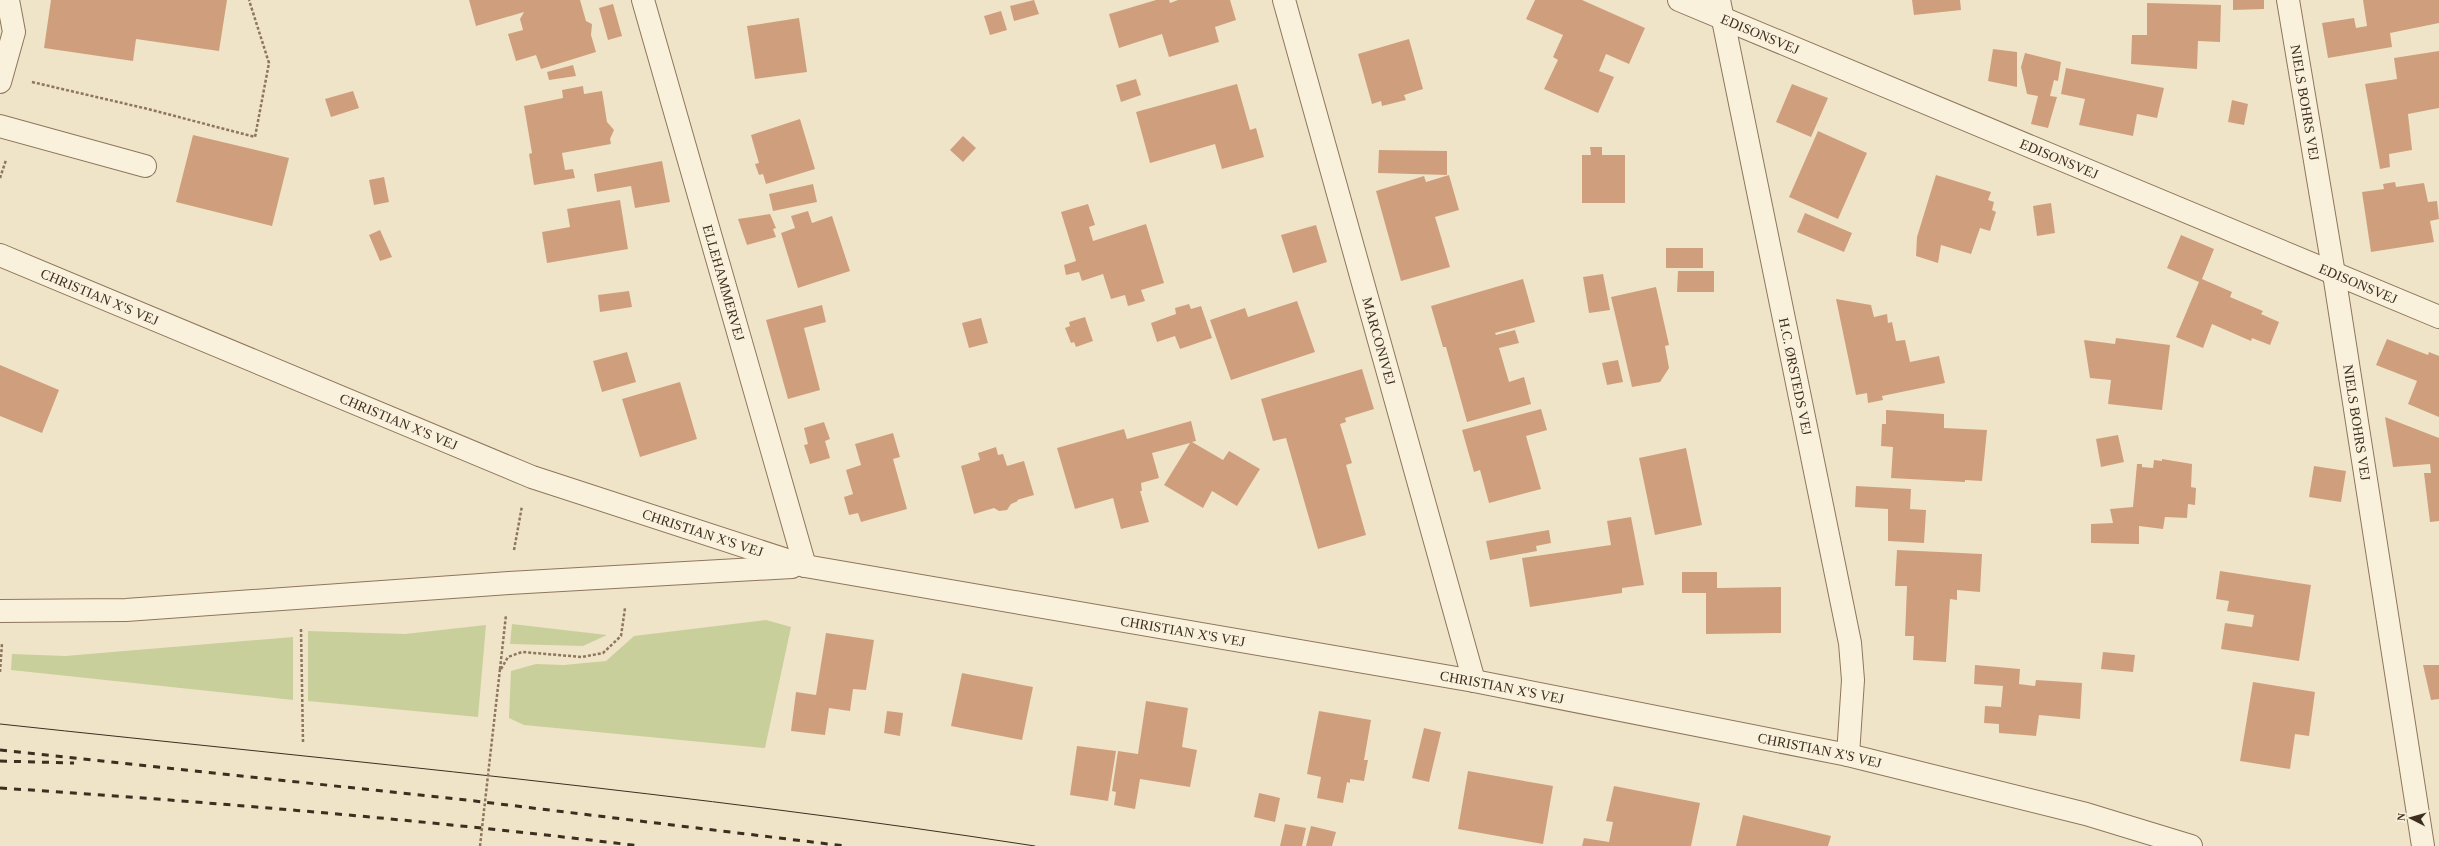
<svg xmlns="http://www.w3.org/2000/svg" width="2439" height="846" viewBox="0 0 2439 846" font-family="'Times New Roman',serif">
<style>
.green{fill:#c9cf9b}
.building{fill:#cf9f7d}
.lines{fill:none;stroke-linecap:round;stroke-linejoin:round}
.minor-casing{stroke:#8d765c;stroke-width:24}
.path{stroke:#8d765c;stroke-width:2.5;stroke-dasharray:3 2;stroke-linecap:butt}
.minor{stroke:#faf1dc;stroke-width:22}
.tram{stroke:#3d2e20;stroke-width:1}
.rail{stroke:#3d2e20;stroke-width:3;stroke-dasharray:7 7;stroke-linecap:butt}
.path-bridge{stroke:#8d765c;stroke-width:2.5;stroke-dasharray:3 2;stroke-linecap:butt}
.labels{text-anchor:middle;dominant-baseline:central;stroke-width:3;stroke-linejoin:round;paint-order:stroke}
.street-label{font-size:14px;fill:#3d2e20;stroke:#f7eed8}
</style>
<rect width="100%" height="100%" fill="#f0e4c8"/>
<path class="green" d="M766 620 791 627 765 748 524 725 509 718 511 671 536 664 564 665 606 661 634 636Z
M512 624 607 635 583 646 510 644Z
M486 625 478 717 308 701V631L405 634Z
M293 637V700L11 670 12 654 65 656Z"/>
<path class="building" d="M51 0H227L219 51 136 39 133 61 44 48Z
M469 0H580L586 21 592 24 591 35 596 52 541 69 536 55 516 61 508 34 523 30 520 19 524 12 476 26Z
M1034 0 1039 14 1014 21 1010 6Z
M1156 0H1169L1170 3 1178 0H1230L1236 20 1215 27 1219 42 1169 57 1162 34 1119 48 1109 14Z
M1535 0H1582L1645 28 1629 64 1606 54 1599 71 1614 77 1598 113 1544 89 1558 60 1553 57 1563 35 1526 19Z
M1912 0H1960L1961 10 1914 15Z
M2233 0H2264V9L2233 10Z
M2363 0H2439V23L2390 33 2392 47 2328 58 2322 23 2354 18 2356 28 2367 26Z
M2147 3 2221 5 2220 42 2198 41 2197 69 2131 64 2132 35H2147Z
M613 4 622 36 608 40 599 8Z
M1001 11 1007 30 990 35 984 16Z
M799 18 807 72 755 79 747 26Z
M1409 39 1423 89 1404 95 1406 100 1382 106 1381 101 1372 104 1358 54Z
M1993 49 2017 52V87L1988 81Z
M2439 51V108L2408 114 2412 150 2389 154 2390 167 2380 169 2365 84 2397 79 2394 58Z
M2025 53 2061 62 2058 81 2054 80 2050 96 2057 97 2048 128 2031 124 2038 96 2027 94 2021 67Z
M573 65 576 76 549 80 547 72Z
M2066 68 2164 88 2157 118 2137 114 2133 136 2079 125 2085 99 2061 94Z
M1136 79 1141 95 1121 102 1116 85Z
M1237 84 1250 130 1256 128 1264 157 1222 169 1215 144 1150 163 1136 112Z
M1792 84 1828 98 1811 137 1776 122Z
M583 86 584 94 602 91 607 122 614 130 610 139 611 144 562 153 565 170 573 169 575 178 534 185 529 154 532 153 524 106 563 98 562 90Z
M353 91 359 108 331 117 325 99Z
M2232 100 2248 104 2244 125 2228 122Z
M800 119 815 169 766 184 763 174 759 175 755 164 759 163 751 135Z
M1818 131 1867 153 1838 219 1789 197Z
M193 135 289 158 272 226 176 202Z
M963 136 976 148 963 162 950 150Z
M1590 147H1602V155H1625V203H1582V155H1591Z
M1379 150 1447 151V175L1378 173Z
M662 161 670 202 635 208 631 186 597 192 594 174Z
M1449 175 1459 210 1435 217 1450 267 1401 281 1376 191 1424 176 1426 182Z
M1936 175 1991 192 1988 200 1994 202 1992 210 1996 212 1990 231 1980 228 1971 254 1941 245 1938 263 1916 256 1917 237Z
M384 177 389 202 374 205 369 180Z
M2395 182 2396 187 2424 183 2428 202 2437 201 2439 219 2430 221 2434 242 2371 252 2362 192 2384 189 2383 184Z
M813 184 817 202 773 211 769 194Z
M620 200 628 249 547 263 542 232 570 227 567 209Z
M2051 203 2055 233 2037 236 2033 206Z
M1088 204 1095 225 1089 227 1093 241 1146 224 1164 283 1141 290 1145 301 1128 306 1125 295 1111 299 1103 274 1082 281 1079 272 1066 275 1064 265 1076 261 1061 212Z
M808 211 812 223 832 216 850 271 798 288 781 233 795 228 791 216Z
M1805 213 1852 233 1844 252 1797 232Z
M770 214 776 228 773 229 776 237 747 245 738 219Z
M1316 225 1327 262 1293 273 1281 235Z
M380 230 392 257 380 261 369 235Z
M2181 235 2214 249 2202 279 2232 292 2230 297 2263 311 2261 314 2279 322 2270 345 2252 338 2251 341 2212 324 2203 348 2176 337 2199 282 2167 268Z
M1666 248H1703V268H1666Z
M1678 271H1714V292H1677Z
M1603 274 1610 310 1589 313 1583 277Z
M1523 279 1535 322 1495 333 1496 335 1515 330 1519 343 1499 348 1509 382 1524 377 1531 404 1467 422 1446 347H1443L1431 306Z
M1656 287 1669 345 1665 346 1669 368 1660 382 1632 387 1611 297Z
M629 291 632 307 600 312 598 295Z
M1836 299 1871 305 1874 317 1887 314 1888 323 1892 322 1896 341 1905 340 1910 362 1939 356 1945 383 1882 396 1883 400 1868 403 1867 393 1856 395Z
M1297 301 1315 352 1231 380 1210 320 1245 308 1248 317Z
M1189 304 1191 309 1201 306 1212 338 1180 349 1175 336 1157 342 1151 323 1176 314 1175 308Z
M822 305 826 322 804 328 820 390 788 399 766 320Z
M1085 317 1093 341 1076 347 1074 342 1071 343 1065 328 1070 326 1069 322Z
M981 318 988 343 969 348 962 323Z
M2116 338 2170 345 2162 410 2108 404 2111 380 2090 378 2084 340 2115 344Z
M2387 339 2428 355 2429 352 2439 356V417L2408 404 2417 381 2376 365Z
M627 352 636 382 602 392 593 361Z
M1618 360 1623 382 1607 385 1602 363Z
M0 365 59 390 42 433 0 416Z
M1362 369 1374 409 1345 418 1346 422 1340 424 1352 463 1346 465 1366 535 1318 549 1286 438 1273 441 1261 399Z
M680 382 697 439 640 457 622 399Z
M1541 409 1547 430 1526 436 1541 489 1489 503 1480 470 1474 472 1462 430Z
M1886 410 1944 414V428L1987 430 1982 481 1965 480V482L1891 478 1893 447 1881 446 1882 424H1886Z
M2385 417 2439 438V521L2430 522 2424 473H2431L2430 464 2393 467Z
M1191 421 1196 441 1192 442 1223 460 1229 451 1260 469 1237 506 1212 491 1203 508 1164 485 1190 443 1152 453 1159 478 1141 483 1142 491H1140L1149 522 1121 529 1113 498 1075 509 1057 448 1124 429 1127 439Z
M824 422 830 439 825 441 830 458 810 464 804 445 808 444 804 428Z
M893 433 900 457 893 459 907 509 861 522 858 513 849 515 844 497 853 494 846 470 861 465 855 444Z
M2118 435 2124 462 2101 467 2096 439Z
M996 447 998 455 1003 454 1007 466 1024 461 1034 495 1017 500 1018 501 1011 504 1007 510 999 511 994 508 974 514 961 466 980 460 978 453Z
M1686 448 1702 525 1655 535 1639 458Z
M2162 459 2192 464 2191 487 2196 488 2195 505 2188 504 2187 518 2165 517 2163 529 2139 526V544L2091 543V524L2113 523 2110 509 2133 507 2137 464H2142V467L2153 468 2154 460 2162 461Z
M2314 466 2346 471 2341 502 2309 497Z
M1856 486 1911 489 1910 509 1926 510 1924 543 1888 541V509L1855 507Z
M1631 517 1644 585 1622 588V593L1530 607 1522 558 1611 545 1607 521Z
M1549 530 1551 543 1536 546 1537 551 1490 560 1486 541Z
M1897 550 1982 554 1980 592 1957 590V600L1950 599 1946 662 1913 660 1914 636H1905L1907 586H1895Z
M2220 571 2311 585 2299 661 2221 649 2225 623 2252 627 2254 615 2227 611 2229 601 2216 599Z
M1682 572H1717V588L1781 587V633L1706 634V593H1682Z
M826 633 874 640 866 690 853 689 850 711 829 708 825 735 791 731 796 692 816 695Z
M2103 652 2135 655 2133 672 2101 669Z
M1975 665 2020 669 2019 684 2035 686 2036 680 2082 683 2080 719 2039 715 2036 736 1999 733V724L1984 723 1985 706 2001 707 2003 686 1974 684Z
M2423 665H2439V699L2431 700Z
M962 673 1033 687 1022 740 951 726Z
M2253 682 2315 692 2309 736 2295 734 2290 769 2240 761Z
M1146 701 1188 708 1182 747 1197 750 1190 787 1140 779 1135 809 1114 805 1116 792 1112 791 1118 751 1138 754Z
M887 711 903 713 900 736 884 733Z
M1319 711 1371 720 1364 760H1368L1364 781 1350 779V783L1347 782 1343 803 1317 798 1321 777 1307 774Z
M1424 728 1441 732 1429 782 1412 778Z
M1077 746 1116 751 1108 801 1070 795Z
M1468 771 1553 786 1543 844 1458 829Z
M1614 786 1700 803 1691 846H1582L1584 838 1609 842 1613 822 1606 821Z
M1259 793 1280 798 1275 822 1254 817Z
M1743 815 1831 836 1828 846H1736Z
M1285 824 1306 828 1302 846H1280Z
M1311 826 1336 832 1332 846H1306Z"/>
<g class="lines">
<defs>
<g id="minor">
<path id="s1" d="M643 0 805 566"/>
<path id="s2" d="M1284 0 1474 681"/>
<path id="s3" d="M1679 0 2439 317"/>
<path id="s4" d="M1719 0 1850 643 1853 680 1848 755"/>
<path id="s5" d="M2288 0 2334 274 2423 846"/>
<path d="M0 82 14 32 8 0"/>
<path d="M0 126 145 166"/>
<path id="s6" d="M0 255 532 477 805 566 1474 681 1848 755 2086 814 2191 846"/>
<path d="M0 611 126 610 509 583 792 567"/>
</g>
</defs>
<use href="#minor" class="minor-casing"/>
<path class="path" d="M32 82 148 109 255 137 269 63 249 0
M0 178 6 160
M514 550 522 506
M301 629 303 742
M500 669 506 615
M501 669 508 657 522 652 582 657 603 653 621 636 625 608
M0 672 2 643"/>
<use href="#minor" class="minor"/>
<path class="tram" d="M0 724C345 761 692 793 1035 846"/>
<path class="rail" d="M0 750 475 801 845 846
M0 761 74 763
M0 788C214 802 427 820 640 846"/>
<path class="path-bridge" d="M480 846 500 669"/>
</g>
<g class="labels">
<g class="street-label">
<text stroke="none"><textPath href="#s3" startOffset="88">EDISONSVEJ</textPath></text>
<text stroke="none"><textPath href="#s5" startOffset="104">NIELS BOHRS VEJ</textPath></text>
<text stroke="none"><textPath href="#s3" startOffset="412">EDISONSVEJ</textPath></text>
<text stroke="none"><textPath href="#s1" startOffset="294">ELLEHAMMERVEJ</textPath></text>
<text stroke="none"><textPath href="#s3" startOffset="736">EDISONSVEJ</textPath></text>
<text stroke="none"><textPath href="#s6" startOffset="108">CHRISTIAN X'S VEJ</textPath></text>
<text stroke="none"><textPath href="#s2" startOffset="354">MARCONIVEJ</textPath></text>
<text stroke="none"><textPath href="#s4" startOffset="384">H.C. ØRSTEDS VEJ</textPath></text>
<text stroke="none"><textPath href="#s6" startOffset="432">CHRISTIAN X'S VEJ</textPath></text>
<text stroke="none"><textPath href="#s5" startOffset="428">NIELS BOHRS VEJ</textPath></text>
<text stroke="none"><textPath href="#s6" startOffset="756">CHRISTIAN X'S VEJ</textPath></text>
<text stroke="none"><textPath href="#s6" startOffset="1247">CHRISTIAN X'S VEJ</textPath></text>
<text stroke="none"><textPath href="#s6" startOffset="1571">CHRISTIAN X'S VEJ</textPath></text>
<text stroke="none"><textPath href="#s6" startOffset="1895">CHRISTIAN X'S VEJ</textPath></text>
</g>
</g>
<g transform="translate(2411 818) rotate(276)" stroke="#f7eed8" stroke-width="3" paint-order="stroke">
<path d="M0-3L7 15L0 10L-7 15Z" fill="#3d2e20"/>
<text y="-6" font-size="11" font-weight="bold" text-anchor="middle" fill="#3d2e20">N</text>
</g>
</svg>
